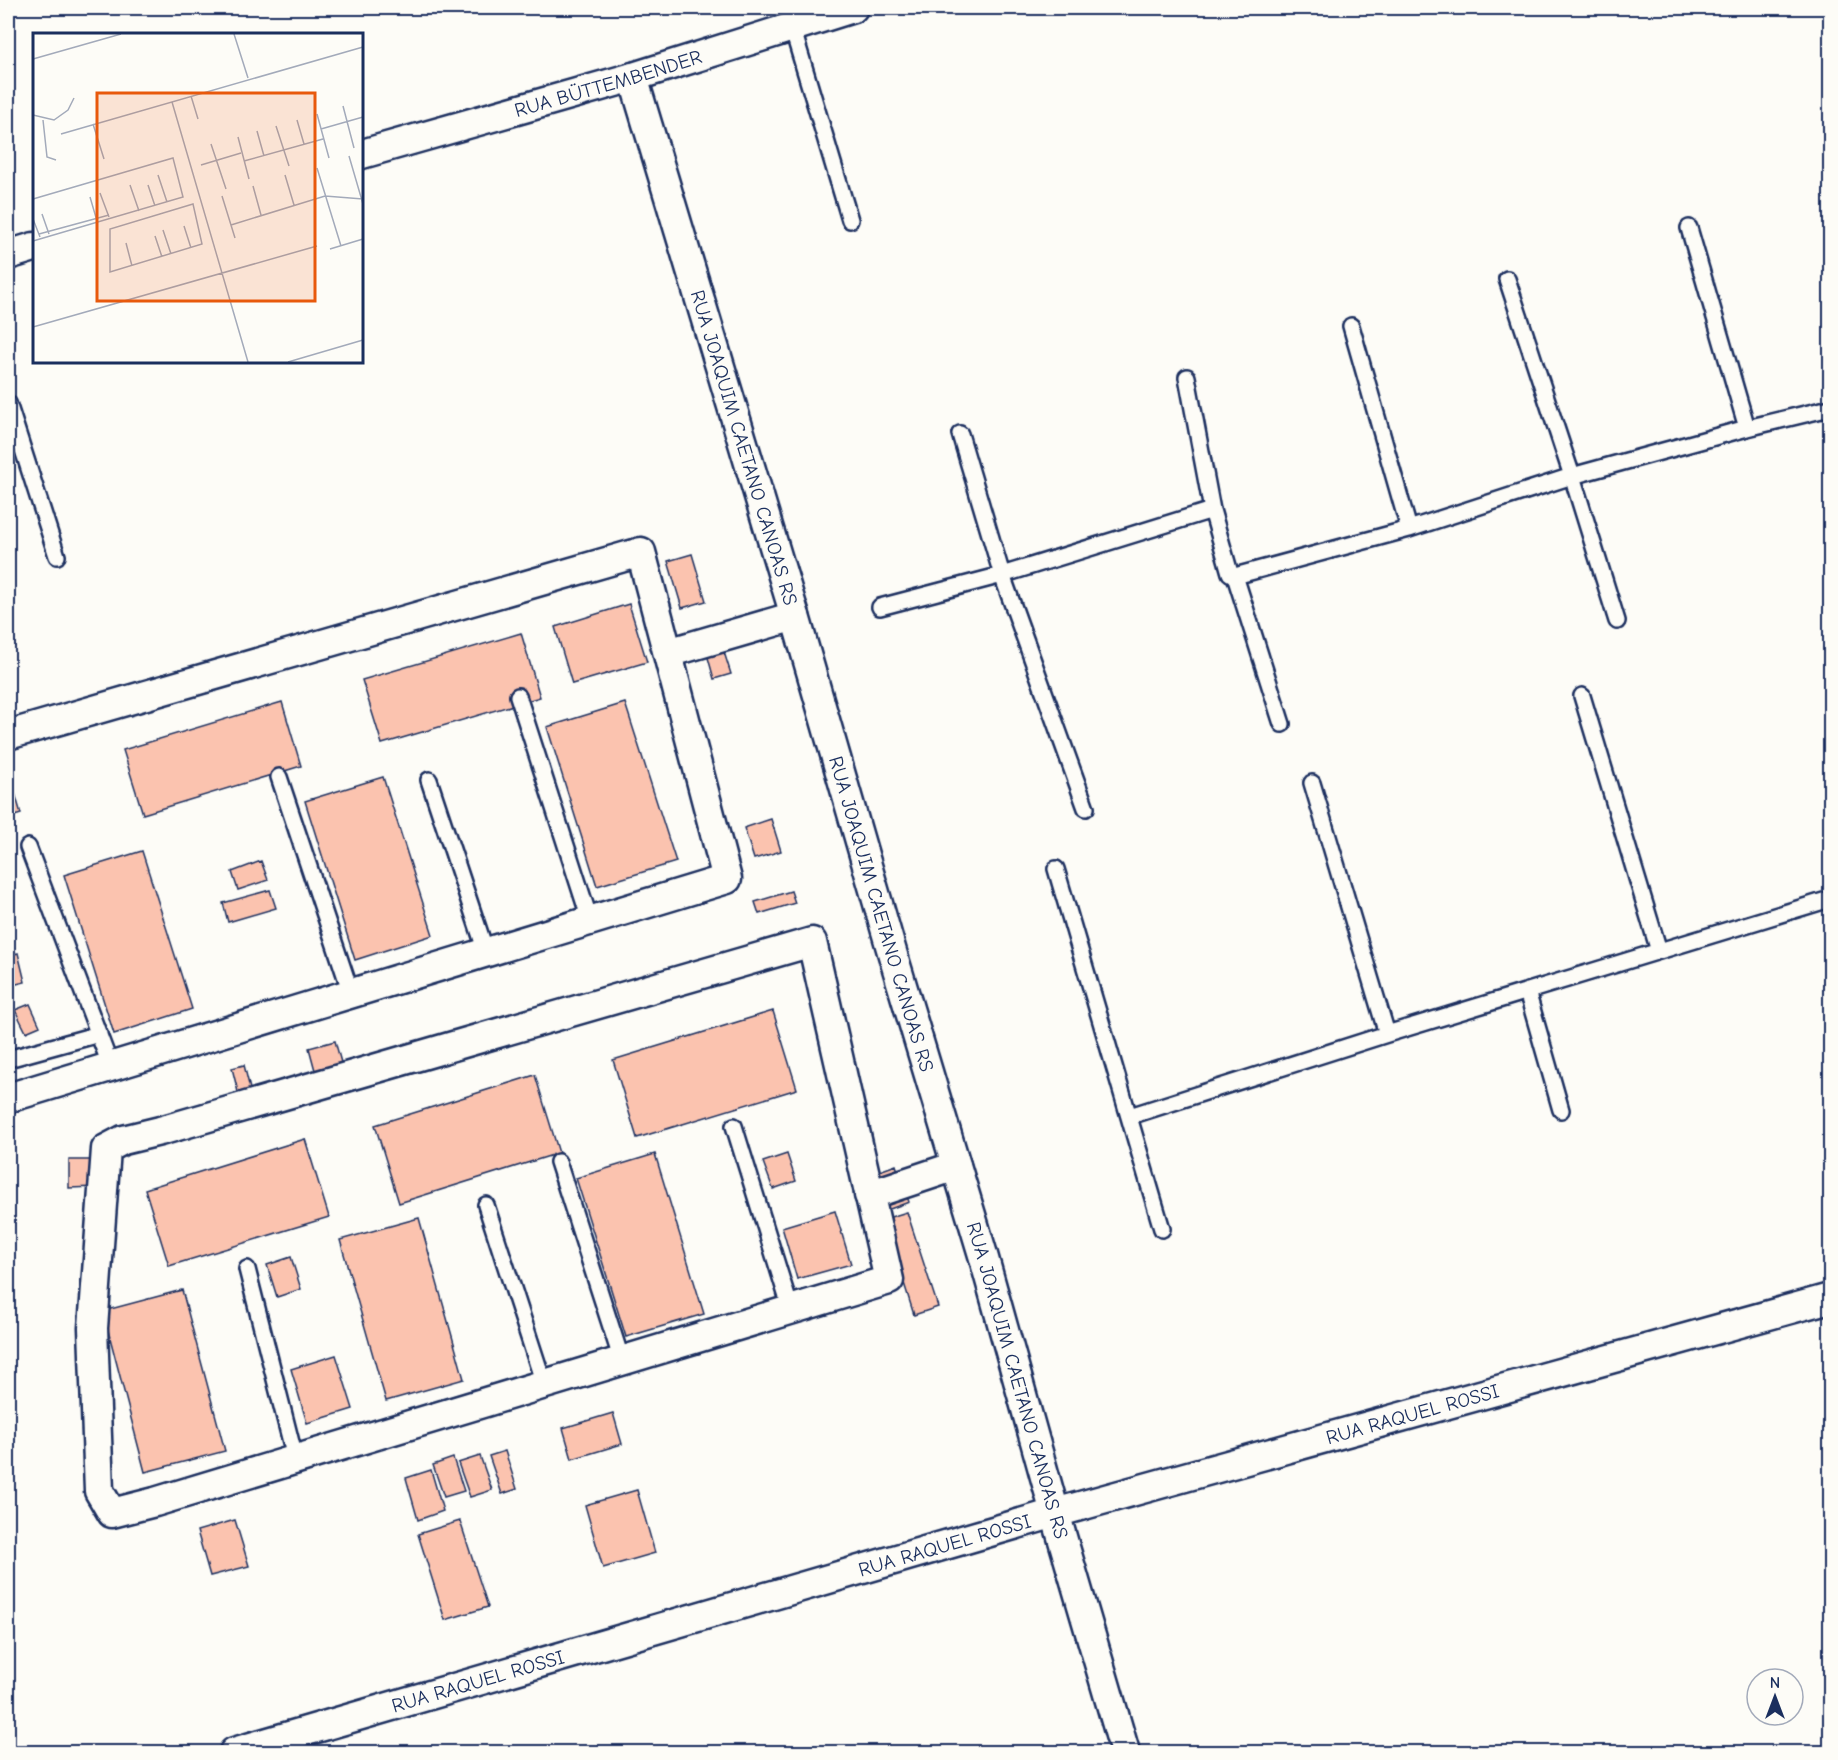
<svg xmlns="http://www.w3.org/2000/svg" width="1838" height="1760" viewBox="0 0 1838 1760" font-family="'Comic Neue',sans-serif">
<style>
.building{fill:#fbc3af;stroke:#1b2f5e;stroke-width:1.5}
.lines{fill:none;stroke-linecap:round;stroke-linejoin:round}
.lane-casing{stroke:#1b2f5e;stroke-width:20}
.street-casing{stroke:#1b2f5e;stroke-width:33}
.lane{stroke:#fdfcf7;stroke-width:15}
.street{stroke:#fdfcf7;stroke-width:28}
.labels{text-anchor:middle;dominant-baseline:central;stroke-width:6;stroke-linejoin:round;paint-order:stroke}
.street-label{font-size:20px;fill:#1b2f5e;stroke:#fdfcf7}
.inset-road{fill:none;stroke:#a3aaba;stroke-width:1.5}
.view{fill:#e8590c;fill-opacity:0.15;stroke:#e8590c;stroke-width:3}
.inset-edge{fill:none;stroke:#1b2f5e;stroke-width:3}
</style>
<rect width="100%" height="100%" fill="#fdfcf7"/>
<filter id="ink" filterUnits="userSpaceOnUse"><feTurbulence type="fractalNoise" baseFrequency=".0167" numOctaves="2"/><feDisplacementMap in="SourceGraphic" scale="12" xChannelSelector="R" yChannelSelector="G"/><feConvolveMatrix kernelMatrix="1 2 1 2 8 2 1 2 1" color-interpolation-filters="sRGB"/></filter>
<g filter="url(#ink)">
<path class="building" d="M692 554 706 601 682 608 668 561Z
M629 604 647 662 572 684 555 627Z
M521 633 540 697 382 744 362 680Z
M723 649 731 674 714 679 707 654Z
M282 702 301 766 143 814 123 750Z
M625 703 676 862 597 886 547 727Z
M8 769 21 814 8 818Z
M383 777 433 935 355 960 305 801Z
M771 819 781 851 754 859 744 828Z
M142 851 192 1009 114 1034 64 875Z
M261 861 268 880 238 890 232 872Z
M270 890 276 908 228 922 223 903Z
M791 891 795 903 759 914 755 902Z
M18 953 25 982 8 986V956Z
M30 1004 40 1026 26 1032 15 1010Z
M773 1011 797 1089 637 1138 613 1060Z
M335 1041 342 1066 316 1074 309 1048Z
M244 1065 251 1093 239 1096 232 1068Z
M535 1075 559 1153 399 1203 375 1125Z
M305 1139 329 1217 169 1266 145 1189Z
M655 1154 704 1314 626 1337 576 1178Z
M787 1154 796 1181 773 1189 763 1162Z
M69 1160H96V1187L69 1188Z
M896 1165 909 1202 887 1210 874 1173Z
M835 1211 851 1264 797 1279 782 1227Z
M907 1212 938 1307 914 1315 884 1219Z
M419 1218 464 1379 386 1401 340 1240Z
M291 1257 301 1289 277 1297 267 1265Z
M182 1290 225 1451 145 1472 103 1311Z
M336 1355 353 1409 307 1423 291 1369Z
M613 1413 622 1444 572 1459 563 1428Z
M505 1451 517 1489 502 1494 489 1456Z
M480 1456 492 1490 470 1497 458 1463Z
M453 1458 464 1491 444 1497 433 1465Z
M431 1470 443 1511 418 1520 406 1478Z
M637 1490 655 1553 603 1568 585 1505Z
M235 1520 249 1566 210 1576 197 1531Z
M460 1521 488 1607 445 1620 418 1534Z"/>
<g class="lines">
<defs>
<path id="lane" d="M792 27 850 220
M1689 228 1747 428
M1507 279 1572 476 1617 621
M1351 326 1409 529
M1187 377 1212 510 1230 573 1235 576 1282 724
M8 403 57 556
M960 434 1002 575 1086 808
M1235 576 1409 529 1572 476 1747 428 1830 408
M880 607 1002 575 1212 510
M518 696 590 920
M1582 696 1659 951
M279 777 351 993
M429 780 486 952
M1312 783 1387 1034
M28 847 111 1067
M1056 869 1162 1229
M1527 991 1561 1110
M8 1059 99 1034
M1130 1116 1387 1034 1830 899
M734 1126 791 1310
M558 1162 622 1361
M486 1205 544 1384
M247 1269 295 1458"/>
<g id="street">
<path id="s1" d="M633 77 795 616 892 952 983 1255 1055 1513 1125 1752"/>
<path id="s2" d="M362 154 633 77 853 8"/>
<path d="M8 255 34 247"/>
<path d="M668 653 795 616"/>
<path d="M8 735 641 552 727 879 8 1098"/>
<path d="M812 942 889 1280 155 1502 112 1513 99 1491 93 1328 106 1149 123 1140 160 1131Z"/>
<path d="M869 1195 956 1166"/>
<path id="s3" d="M234 1752 1055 1513 1830 1298"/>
</g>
</defs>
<use href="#lane" class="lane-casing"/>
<use href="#street" class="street-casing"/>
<use href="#lane" class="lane"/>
<use href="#street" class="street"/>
</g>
</g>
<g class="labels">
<g class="street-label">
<text stroke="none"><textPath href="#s2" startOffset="256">RUA BÜTTEMBENDER</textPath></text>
<text stroke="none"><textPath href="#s1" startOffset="387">RUA JOAQUIM CAETANO CANOAS RS</textPath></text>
<text stroke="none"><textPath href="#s1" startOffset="873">RUA JOAQUIM CAETANO CANOAS RS</textPath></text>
<text stroke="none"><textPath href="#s1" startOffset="1359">RUA JOAQUIM CAETANO CANOAS RS</textPath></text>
<text stroke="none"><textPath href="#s3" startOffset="1226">RUA RAQUEL ROSSI</textPath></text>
<text stroke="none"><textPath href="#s3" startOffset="740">RUA RAQUEL ROSSI</textPath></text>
<text stroke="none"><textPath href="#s3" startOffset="254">RUA RAQUEL ROSSI</textPath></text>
</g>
</g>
<g transform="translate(33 33)">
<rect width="330" height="330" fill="#fdfcf7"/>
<path class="inset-road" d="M201 1 215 45M0 26 88 1M158 63 165 86M139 69 215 329M310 73 321 115M284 81 296 125M0 82 21 87 35 77 41 65M10 87 14 124 23 127M264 87 271 111M60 91 71 126M243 93 256 133M288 96 330 84M224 98 231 123M28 101 330 14M205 104 216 146M178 111 193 156M316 123 330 171M211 128 290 106M168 132 208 120M284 135 308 213M125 142 134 169M252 142 261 172M97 152 106 178M115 152 122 173M220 153 228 182M67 160 76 184M189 163 202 205M57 164 64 188M0 166 140 125 150 164 0 208M160 171 169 211 77 239V196ZM9 181 16 201M0 186 7 204M198 192 292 163 330 166M151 193 158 215M130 197 138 221M6 201 76 182M122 203 129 224M93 210 99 233M297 216 330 206M0 294 284 213M255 329 330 307"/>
<path class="view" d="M64 60H282V268H64Z"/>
<rect width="330" height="330" class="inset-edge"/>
</g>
<rect width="1838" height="1760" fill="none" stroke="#fdfcf7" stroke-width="30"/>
<rect x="15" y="15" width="1808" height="1730" fill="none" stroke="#1b2f5e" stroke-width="2" filter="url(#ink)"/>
<g transform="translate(1775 1697)"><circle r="28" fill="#fdfcf7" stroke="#a3aaba" stroke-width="1.5"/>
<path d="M0-4.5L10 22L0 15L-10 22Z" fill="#1b2f5e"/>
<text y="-9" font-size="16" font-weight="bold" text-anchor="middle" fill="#1b2f5e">N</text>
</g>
</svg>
